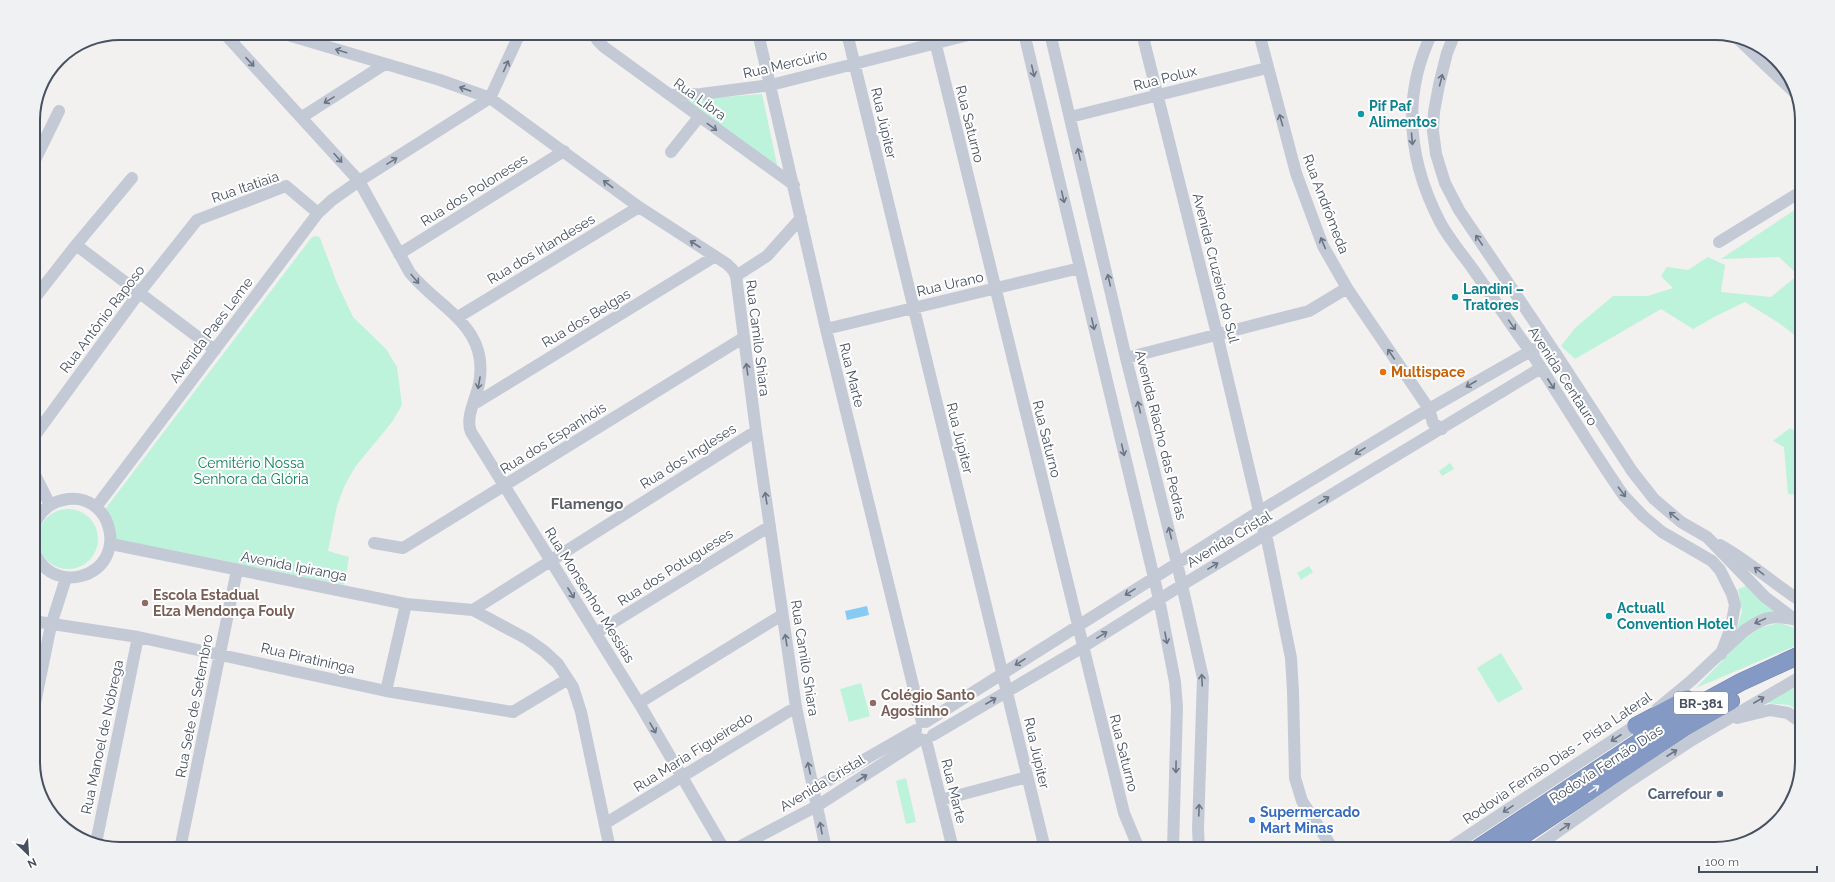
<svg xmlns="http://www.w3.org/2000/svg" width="1835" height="882" viewBox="0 0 1835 882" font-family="Raleway,sans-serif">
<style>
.green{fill:#bcf3da}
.water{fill:#85cbf4}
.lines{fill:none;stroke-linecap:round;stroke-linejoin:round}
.highway-casing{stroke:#6f84af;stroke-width:18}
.minor{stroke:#c3cad6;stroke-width:12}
.highway{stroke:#8499c3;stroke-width:17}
.oneway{stroke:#6c7583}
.oneway2{stroke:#f3f5f9}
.culture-dot{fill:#0f9aa8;stroke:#fff;stroke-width:1.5}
.food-dot{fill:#e8710a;stroke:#fff;stroke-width:1.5}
.education-dot{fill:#8d6e63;stroke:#fff;stroke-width:1.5}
.service-dot{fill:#5c6f8a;stroke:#fff;stroke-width:1.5}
.shop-dot{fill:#3f7fe0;stroke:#fff;stroke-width:1.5}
.labels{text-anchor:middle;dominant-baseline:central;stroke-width:4;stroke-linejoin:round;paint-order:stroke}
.shield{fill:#fff;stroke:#7e8490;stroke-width:1}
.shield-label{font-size:13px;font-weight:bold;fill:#465060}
.street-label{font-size:14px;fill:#465060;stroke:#fff}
.culture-label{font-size:14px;font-weight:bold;fill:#0d838f;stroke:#fff;text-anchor:start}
.food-label{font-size:14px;font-weight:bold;fill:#c56008;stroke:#fff;text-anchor:start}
.park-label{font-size:14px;fill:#0f835b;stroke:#fff}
.education-label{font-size:14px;font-weight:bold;fill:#785e54;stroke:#fff;text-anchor:start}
.service-label{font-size:14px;font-weight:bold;fill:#4e5e75;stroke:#fff;text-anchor:end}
.shop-label{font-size:14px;font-weight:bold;fill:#366cbe;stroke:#fff;text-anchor:start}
.neighbourhood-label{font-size:15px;font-weight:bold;fill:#5c5f66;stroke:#fff}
.rim{fill:none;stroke:#465060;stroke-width:2}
</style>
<rect width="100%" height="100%" fill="#f3f0f0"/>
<path class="green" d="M762 94 778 169 685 100Z
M1802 205V341L1779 323 1745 302 1718 315 1693 329 1661 309 1575 359 1561 346 1575 328 1613 296H1648L1673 288 1661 276 1667 267 1688 270 1708 257 1725 265 1721 292 1771 297 1798 275 1779 257 1721 259Z
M317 236 320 238 337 283 353 317 386 349 397 367 402 405 392 422 355 467 344 487 337 506 328 551 349 557 344 585 115 539 106 508 312 237Z
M1790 428 1802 435 1801 495 1788 494 1784 447 1773 441Z
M1450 463 1454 469 1442 476 1439 471Z
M38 539a30 30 0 1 1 60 0a30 30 0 1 1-60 0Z
M1309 566 1313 572 1301 580 1297 573Z
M1750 582 1779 611 1735 634 1742 612 1738 589 1744 587Z
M1779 623 1802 630V643L1696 688 1745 637 1762 627Z
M1501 653 1523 689 1498 703 1477 668Z
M861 683 870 716 849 722 840 689Z
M1802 684V713L1789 705 1765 703Z
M906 778 916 822 906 824 896 781Z"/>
<path class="water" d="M867 606 869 615 847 620 845 611Z"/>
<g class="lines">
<defs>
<path id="highway" d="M1636 726 1687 699
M1477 849 1680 715 1741 682 1802 654
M1503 849 1685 727 1731 701"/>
</defs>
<use href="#highway" class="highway-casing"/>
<path class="minor" d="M224 33 359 181 410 273C441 310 490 327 479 384 476 399 465 417 471 432L639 703 724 849
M281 33 440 80 490 98 639 207 727 264 733 270 736 276 756 431 796 707 826 849
M593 33 598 41 604 47 794 185
M758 33 826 329 922 722
M847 33 1045 849
M933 33 1124 813 1139 849
M1024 33 1159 599 1175 682 1177 707 1173 849
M1050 33 1126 358 1177 563 1203 678 1198 829 1199 849
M1142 33 1217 334 1259 511
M1259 33 1296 173 1323 246 1347 288 1429 409 1433 423 1442 429
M1432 33C1401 97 1408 160 1440 222 1449 239 1463 255 1475 272 1493 298 1511 325 1530 351 1562 399 1591 449 1624 496L1643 516 1662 532 1712 561 1720 570 1732 594 1735 605 1731 627 1721 654
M1455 33 1447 53 1439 85 1434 112 1433 131 1436 154 1445 183 1459 210 1556 354 1632 471 1654 499 1681 522 1707 537 1765 597 1797 621
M1737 38 1794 92
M670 95 701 94 771 85 976 33
M302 117 385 64
M1070 117 1267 68
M671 152 699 117
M33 164 59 111
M1719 242 1802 191
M76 245 215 350
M399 254 564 151
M736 276 767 256 801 218
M33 300 76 245 132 178
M458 317 639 207
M826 329 1080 268
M1126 358 1309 311 1347 288
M474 404 714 257
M33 438 139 293 197 220 286 186 318 213
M33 471 50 505
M96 507 318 213 332 200 359 181 490 98 520 33
M1255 514 1266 534 1291 658 1293 691 1295 778 1302 801 1333 849
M33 528C38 514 48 503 63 500 113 489 130 563 81 576 74 578 65 578 57 575 45 571 38 561 33 549
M374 543 403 548 743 338
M111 544 406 604 473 610 527 639 544 651 558 664 573 687 581 712 610 849
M1720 545C1749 561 1774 584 1802 602
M473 610 756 431
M33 621 138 637 386 691 513 712 568 679
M596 633 770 526
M386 691 406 604
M639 703 782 615
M1657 709 1692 680 1744 631C1761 619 1771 614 1792 619
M33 713 51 625 66 578
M1737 718 1770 710 1788 713 1802 723
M926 722 1255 514 1429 409 1536 348 1542 347 1556 354
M933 735 1083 647 1182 585 1541 368
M926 740 953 849
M813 789 916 730
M941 800 1027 777
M606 823 796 707
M96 843 138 637
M180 849 237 570
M735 849 817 806 921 739
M1448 849 1642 721
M1533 849 1627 783 1692 740 1802 676"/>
<use href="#highway" class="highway"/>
</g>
<defs><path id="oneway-shaft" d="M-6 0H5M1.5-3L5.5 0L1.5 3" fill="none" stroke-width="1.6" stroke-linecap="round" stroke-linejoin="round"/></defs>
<g class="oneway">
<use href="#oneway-shaft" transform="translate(341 51) rotate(-163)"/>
<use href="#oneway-shaft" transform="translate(250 62) rotate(47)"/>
<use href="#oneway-shaft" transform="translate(506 66) rotate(-66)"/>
<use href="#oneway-shaft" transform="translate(1033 71) rotate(77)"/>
<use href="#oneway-shaft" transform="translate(1441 80) rotate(-76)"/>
<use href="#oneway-shaft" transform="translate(465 89) rotate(-161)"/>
<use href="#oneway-shaft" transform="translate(329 100) rotate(148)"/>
<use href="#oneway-shaft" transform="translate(1281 120) rotate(-106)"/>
<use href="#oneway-shaft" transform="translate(712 127) rotate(36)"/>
<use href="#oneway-shaft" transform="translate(1412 139) rotate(85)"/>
<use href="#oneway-shaft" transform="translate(1079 154) rotate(-103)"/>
<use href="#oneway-shaft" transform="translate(338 158) rotate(48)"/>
<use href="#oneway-shaft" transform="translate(392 161) rotate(-32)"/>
<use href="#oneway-shaft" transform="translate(608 184) rotate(-143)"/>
<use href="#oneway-shaft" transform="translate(1063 197) rotate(77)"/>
<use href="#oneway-shaft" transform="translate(1479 240) rotate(-124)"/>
<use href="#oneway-shaft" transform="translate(1323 243) rotate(-113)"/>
<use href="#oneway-shaft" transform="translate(695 244) rotate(-147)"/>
<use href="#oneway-shaft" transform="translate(415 279) rotate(50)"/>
<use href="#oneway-shaft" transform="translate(1109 280) rotate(-103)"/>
<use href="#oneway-shaft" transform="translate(1093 324) rotate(77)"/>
<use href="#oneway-shaft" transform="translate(1512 325) rotate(55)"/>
<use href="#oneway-shaft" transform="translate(1391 354) rotate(-124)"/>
<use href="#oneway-shaft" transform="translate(747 369) rotate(-98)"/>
<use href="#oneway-shaft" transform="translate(479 383) rotate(100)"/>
<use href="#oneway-shaft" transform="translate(1471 384) rotate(150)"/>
<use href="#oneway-shaft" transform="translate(1551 384) rotate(57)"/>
<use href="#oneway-shaft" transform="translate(1139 407) rotate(-104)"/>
<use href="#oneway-shaft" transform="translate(1123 450) rotate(77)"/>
<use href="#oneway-shaft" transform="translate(1360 451) rotate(149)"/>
<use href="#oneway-shaft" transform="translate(1622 492) rotate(53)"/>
<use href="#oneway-shaft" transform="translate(766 498) rotate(-99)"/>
<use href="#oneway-shaft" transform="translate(1324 500) rotate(-31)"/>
<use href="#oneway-shaft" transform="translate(1674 516) rotate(-140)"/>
<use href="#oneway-shaft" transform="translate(1170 533) rotate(-104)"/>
<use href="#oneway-shaft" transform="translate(1213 566) rotate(-31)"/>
<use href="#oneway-shaft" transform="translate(1759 571) rotate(-142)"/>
<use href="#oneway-shaft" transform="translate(1130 592) rotate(148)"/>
<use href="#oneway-shaft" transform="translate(571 593) rotate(58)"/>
<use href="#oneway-shaft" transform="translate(1760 621) rotate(155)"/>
<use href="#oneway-shaft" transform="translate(1102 635) rotate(-32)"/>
<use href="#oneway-shaft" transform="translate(1166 638) rotate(79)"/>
<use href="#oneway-shaft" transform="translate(786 640) rotate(-99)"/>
<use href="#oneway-shaft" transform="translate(1020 662) rotate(147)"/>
<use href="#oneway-shaft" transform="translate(1202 680) rotate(-93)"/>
<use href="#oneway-shaft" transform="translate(1759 700) rotate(-30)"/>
<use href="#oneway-shaft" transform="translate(991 701) rotate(-30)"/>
<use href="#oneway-shaft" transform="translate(653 728) rotate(60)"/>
<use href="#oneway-shaft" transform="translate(1616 738) rotate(147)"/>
<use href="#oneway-shaft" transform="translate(1672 753) rotate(-33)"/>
<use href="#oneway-shaft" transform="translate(1176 767) rotate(91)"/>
<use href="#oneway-shaft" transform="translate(809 768) rotate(-102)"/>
<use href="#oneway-shaft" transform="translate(862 778) rotate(-33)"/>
<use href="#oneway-shaft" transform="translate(1508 809) rotate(146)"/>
<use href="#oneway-shaft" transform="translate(1199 810) rotate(-88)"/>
<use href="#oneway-shaft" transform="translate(1565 827) rotate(-35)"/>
<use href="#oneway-shaft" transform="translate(821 828) rotate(-100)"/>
</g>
<use class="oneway2" href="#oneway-shaft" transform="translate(1594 789) rotate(-34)"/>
<g class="culture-dot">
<circle cx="1361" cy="114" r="4"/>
<circle cx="1455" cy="297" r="4"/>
<circle cx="1609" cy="616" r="4"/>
</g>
<circle class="food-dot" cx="1383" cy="372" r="4"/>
<g class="education-dot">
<circle cx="145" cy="603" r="4"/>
<circle cx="873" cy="703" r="4"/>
</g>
<circle class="service-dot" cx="1720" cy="794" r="4"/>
<circle class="shop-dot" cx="1252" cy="820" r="4"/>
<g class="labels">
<rect class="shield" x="1674" y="692" width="54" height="22" rx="3"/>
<g class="shield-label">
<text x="1701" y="703">BR-381</text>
</g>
<g class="street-label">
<text transform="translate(785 64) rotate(-13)">Rua Mercúrio</text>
<text transform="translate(1165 78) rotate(-14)">Rua Polux</text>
<text transform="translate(700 99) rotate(36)">Rua Libra</text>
<text transform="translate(884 123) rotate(77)">Rua Júpiter</text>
<text transform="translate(970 124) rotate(76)">Rua Saturno</text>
<text transform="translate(245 187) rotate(-19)">Rua Itatiaia</text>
<text transform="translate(474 190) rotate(-32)">Rua dos Poloneses</text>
<text transform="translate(1326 204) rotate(69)">Rua Andrômeda</text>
<text transform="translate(541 249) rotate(-31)">Rua dos Irlandeses</text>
<text transform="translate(1216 268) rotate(76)">Avenida Cruzeiro do Sul</text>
<text transform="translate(950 284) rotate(-13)">Rua Urano</text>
<text transform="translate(586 318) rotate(-31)">Rua dos Belgas</text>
<text transform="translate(102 319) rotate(-53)">Rua Antônio Raposo</text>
<text transform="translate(211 330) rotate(-53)">Avenida Paes Leme</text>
<text transform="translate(758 338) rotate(83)">Rua Camilo Shiara</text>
<text transform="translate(852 375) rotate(76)">Rua Marte</text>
<text transform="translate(1563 376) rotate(57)">Avenida Centauro</text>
<text transform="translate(1161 435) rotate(76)">Avenida Riacho das Pedras</text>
<text transform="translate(553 438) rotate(-32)">Rua dos Espanhóis</text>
<text transform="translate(960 438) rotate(76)">Rua Júpiter</text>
<text transform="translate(1047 439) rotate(76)">Rua Saturno</text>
<text transform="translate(688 456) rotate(-32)">Rua dos Ingleses</text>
<text transform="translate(1229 539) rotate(-31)">Avenida Cristal</text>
<text transform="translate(294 566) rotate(11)">Avenida Ipiranga</text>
<text transform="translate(675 567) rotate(-32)">Rua dos Potugueses</text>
<text transform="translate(590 595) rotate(58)">Rua Monsenhor Messias</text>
<text transform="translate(308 658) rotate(13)">Rua Piratininga</text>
<text transform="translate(805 658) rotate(81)">Rua Camilo Shiara</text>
<text transform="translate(194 706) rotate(-79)">Rua Sete de Setembro</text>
<text transform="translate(102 737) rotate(-78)">Rua Manoel de Nóbrega</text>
<text transform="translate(693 752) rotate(-32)">Rua Maria Figueiredo</text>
<text transform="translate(1037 753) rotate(77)">Rua Júpiter</text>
<text transform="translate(1124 753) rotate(76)">Rua Saturno</text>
<text transform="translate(1557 758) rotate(-34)">Rodovia Fernão Dias - Pista Lateral</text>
<text transform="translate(1606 764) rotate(-33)">Rodovia Fernão Dias</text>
<text transform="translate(822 783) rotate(-31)">Avenida Cristal</text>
<text transform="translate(954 791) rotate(76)">Rua Marte</text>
</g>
<g class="culture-label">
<text x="1369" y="106">Pif Paf<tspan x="1369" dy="16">Alimentos</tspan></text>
<text x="1463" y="289">Landini –<tspan x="1463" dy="16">Tratores</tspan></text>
<text x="1617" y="608">Actuall<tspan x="1617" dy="16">Convention Hotel</tspan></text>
</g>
<g class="food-label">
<text x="1391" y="372">Multispace</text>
</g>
<g class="park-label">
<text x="251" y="463">Cemitério Nossa<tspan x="251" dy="16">Senhora da Glória</tspan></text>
</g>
<g class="education-label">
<text x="153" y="595">Escola Estadual<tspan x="153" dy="16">Elza Mendonça Fouly</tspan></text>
<text x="881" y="695">Colégio Santo<tspan x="881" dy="16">Agostinho</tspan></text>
</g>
<g class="service-label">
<text x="1712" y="794">Carrefour</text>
</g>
<g class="shop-label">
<text x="1260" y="812">Supermercado<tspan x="1260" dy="16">Mart Minas</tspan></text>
</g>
<g class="neighbourhood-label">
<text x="587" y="504">Flamengo</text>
</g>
</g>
<path d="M0 0H1835V882H0ZM120 40H1715A80 80 0 0 1 1795 120V762A80 80 0 0 1 1715 842H120A80 80 0 0 1 40 762V120A80 80 0 0 1 120 40Z" fill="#f0f1f2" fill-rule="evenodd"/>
<path class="rim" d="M120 40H1715A80 80 0 0 1 1795 120V762A80 80 0 0 1 1715 842H120A80 80 0 0 1 40 762V120A80 80 0 0 1 120 40Z"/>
<g transform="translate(28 854) rotate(155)" stroke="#ffffff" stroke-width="3" paint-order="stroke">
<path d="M0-3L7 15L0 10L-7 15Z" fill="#465060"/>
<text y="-6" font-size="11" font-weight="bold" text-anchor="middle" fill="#465060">N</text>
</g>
<path d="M1699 866v6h118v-6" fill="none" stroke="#465060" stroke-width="2"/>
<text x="1705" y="866" font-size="12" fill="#465060" stroke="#ffffff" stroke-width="3" paint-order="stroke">100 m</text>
</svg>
